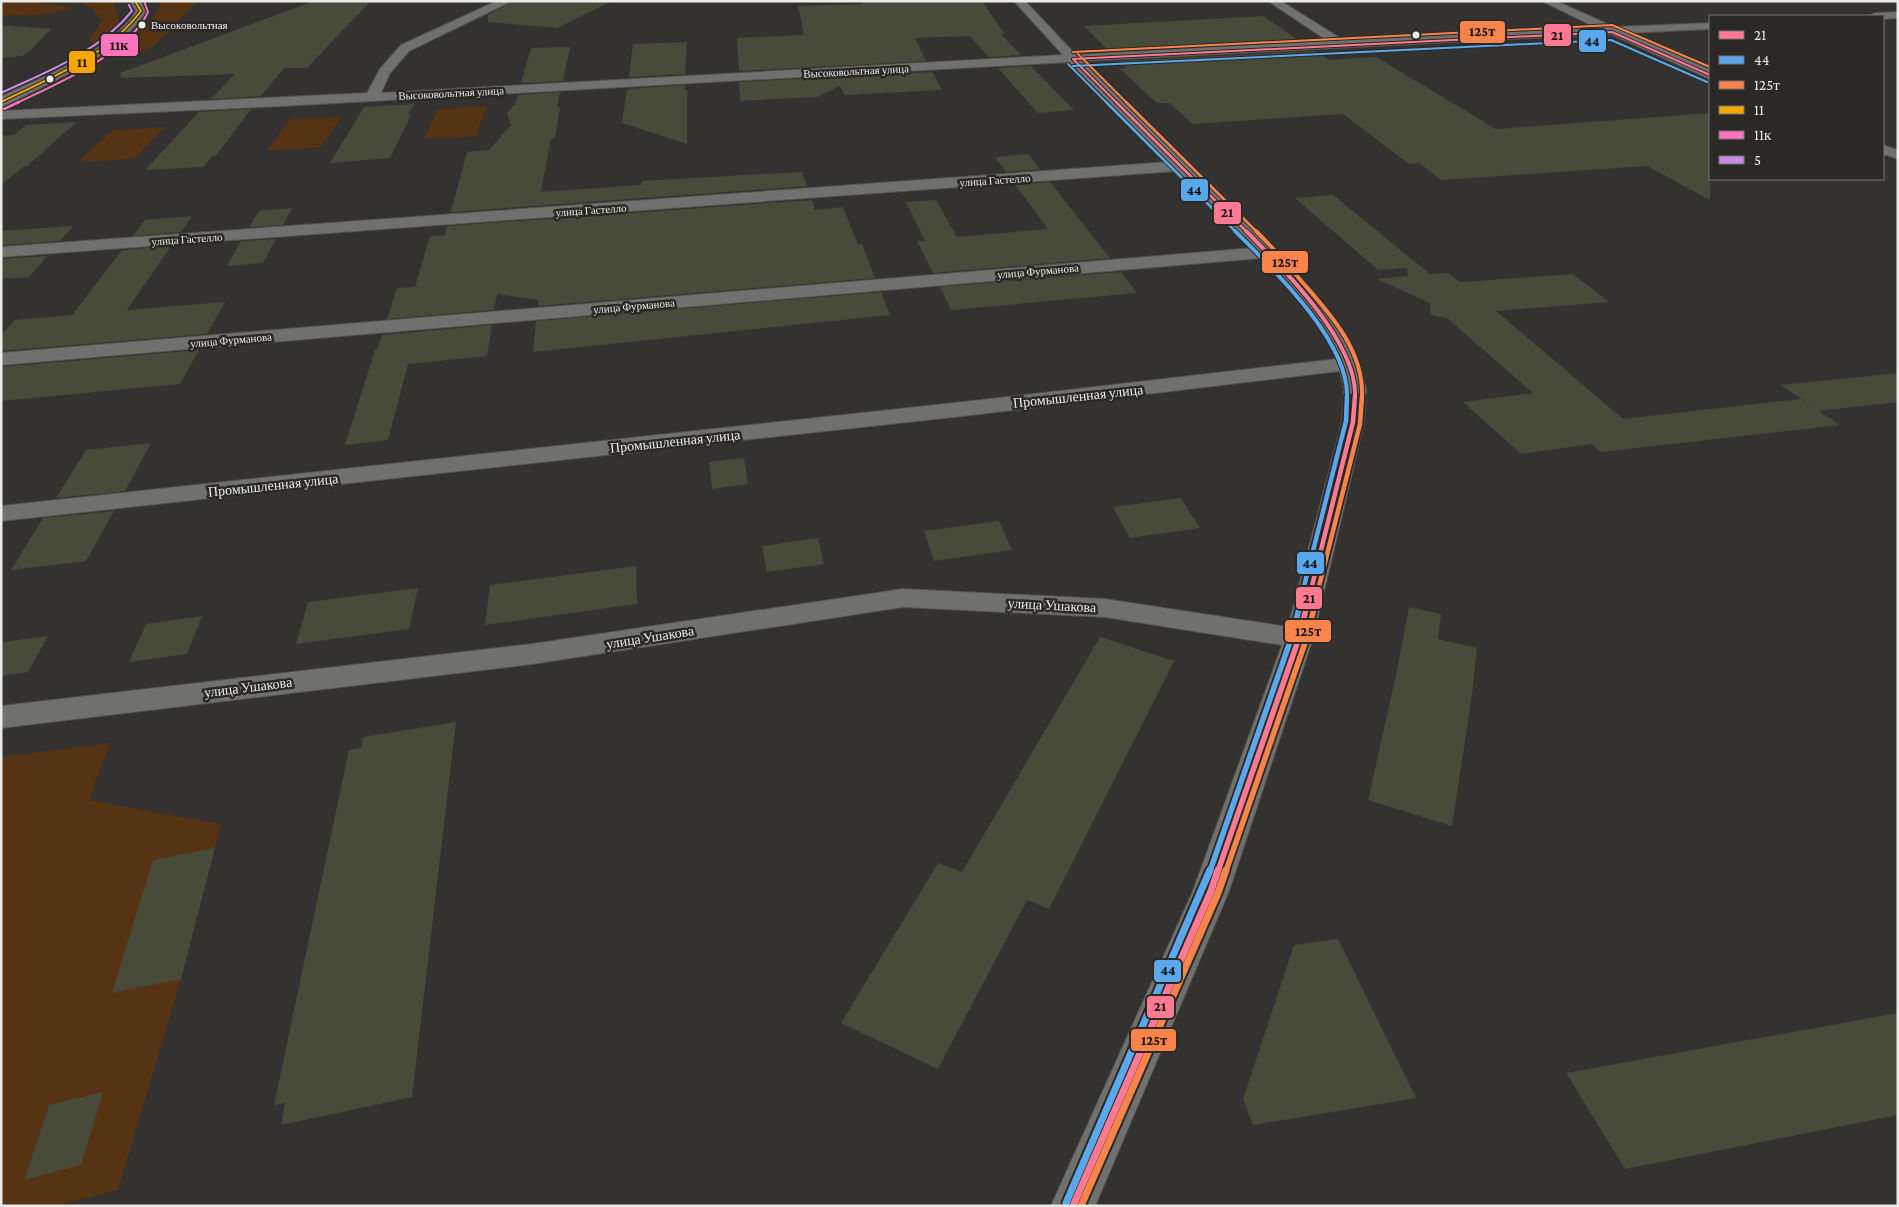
<svg xmlns="http://www.w3.org/2000/svg" width="1899" height="1207" viewBox="0 0 1899 1207" font-family="'Crimson Pro',serif">
<style>
.green{fill:#563312}
.building{fill:#484a3a}
.lines{fill:none;stroke-linecap:round;stroke-linejoin:round}
.minor-casing{stroke:#51514e;stroke-width:2}
.minor{fill:#70706e;fill-rule:evenodd}
.bus-1-far5-casing{stroke:#2a2925;stroke-width:4}
.bus-1-far4-casing{stroke:#2a2925;stroke-width:4.5}
.bus-1-far3-casing{stroke:#2a2925;stroke-width:6}
.bus-1-far2-casing{stroke:#2a2925;stroke-width:8}
.bus-1-far1-casing{stroke:#2a2925;stroke-width:9}
.bus-1-casing{stroke:#2a2925;stroke-width:11}
.bus-2-far5-casing{stroke:#2a2925;stroke-width:4}
.bus-2-far4-casing{stroke:#2a2925;stroke-width:4.5}
.bus-2-far3-casing{stroke:#2a2925;stroke-width:6}
.bus-2-far2-casing{stroke:#2a2925;stroke-width:8}
.bus-2-far1-casing{stroke:#2a2925;stroke-width:9}
.bus-2-casing{stroke:#2a2925;stroke-width:11}
.bus-3-far5-casing{stroke:#2a2925;stroke-width:4}
.bus-3-far4-casing{stroke:#2a2925;stroke-width:4.5}
.bus-3-far3-casing{stroke:#2a2925;stroke-width:6}
.bus-3-far2-casing{stroke:#2a2925;stroke-width:8}
.bus-3-far1-casing{stroke:#2a2925;stroke-width:9}
.bus-3-casing{stroke:#2a2925;stroke-width:11}
.bus-4-casing{stroke:#2a2925;stroke-width:4}
.bus-5-far1-casing{stroke:#2a2925;stroke-width:4}
.bus-5-casing{stroke:#2a2925;stroke-width:4.5}
.bus-6-casing{stroke:#2a2925;stroke-width:4}
.bus-1-far5{stroke:#fe7a93;stroke-width:2}
.bus-1-far4{stroke:#fe7a93;stroke-width:2.5}
.bus-1-far3{stroke:#fe7a93;stroke-width:4}
.bus-1-far2{stroke:#fe7a93;stroke-width:4.5}
.bus-1-far1{stroke:#fe7a93;stroke-width:5.5}
.bus-1{stroke:#fe7a93;stroke-width:7}
.bus-2-far5{stroke:#5aa8eb;stroke-width:2}
.bus-2-far4{stroke:#5aa8eb;stroke-width:2.5}
.bus-2-far3{stroke:#5aa8eb;stroke-width:4}
.bus-2-far2{stroke:#5aa8eb;stroke-width:4.5}
.bus-2-far1{stroke:#5aa8eb;stroke-width:5.5}
.bus-2{stroke:#5aa8eb;stroke-width:7}
.bus-3-far5{stroke:#f8844c;stroke-width:2}
.bus-3-far4{stroke:#f8844c;stroke-width:2.5}
.bus-3-far3{stroke:#f8844c;stroke-width:4}
.bus-3-far2{stroke:#f8844c;stroke-width:4.5}
.bus-3-far1{stroke:#f8844c;stroke-width:5.5}
.bus-3{stroke:#f8844c;stroke-width:7}
.bus-4{stroke:#f7a600;stroke-width:2}
.bus-5-far1{stroke:#fc73be;stroke-width:2}
.bus-5{stroke:#fc73be;stroke-width:2.5}
.bus-6{stroke:#ca8be6;stroke-width:2}
.bus-dot{fill:#ebebe8;stroke:#2a2925;stroke-width:2}
.labels{text-anchor:middle;dominant-baseline:central;stroke-width:5;stroke-linejoin:round;paint-order:stroke}
.far-bus-label{font-size:11px;fill:#ebebe8;stroke:#2a2925;text-anchor:start}
.far-street-label{font-size:11px;fill:#ebebe8;stroke:#2a2925}
.street-label{font-size:14px;fill:#ebebe8;stroke:#2a2925}
.line-badge{stroke:#2a2925;stroke-width:2}
.pale-badge-label{font-size:14px;text-anchor:middle;font-weight:bold;fill:#111}
</style>
<rect width="100%" height="100%" fill="#333230"/>
<path class="green" d="M43 1 42 3 68 7 69 9 40 15 1 16V2Z
M79 1H113L120 22 104 41 93 44 89 40 102 21 92 8Z
M160 1H198L154 46C140 54 117 59 100 58 120 46 158 26 160 1Z
M487 106 476 136 424 139 438 109Z
M341 117 321 147 267 151 290 119Z
M165 127 134 159 78 162 113 130Z
M110 743 89 800 221 824 181 979 118 1190 55 1206H1V757Z"/>
<path class="building" d="M314 1H371L307 68H284L261 96 211 99 235 74 121 78 120 73Z
M514 1H612L557 28 488 22V15Z
M861 1H982L1005 34H1001L1021 55 989 57 970 36 915 38 926 61 739 71 737 38 804 35 798 6 863 4Z
M1263 16 1300 41 1109 51 1084 26Z
M1 25 51 29 31 50 22 56 1 58Z
M687 42 685 74 629 77 633 44Z
M570 47 563 81 521 83 531 48Z
M1316 51 1329 60 1376 57 1496 129 1710 113V200L1647 166 1441 180 1419 163 1409 164 1343 114 1193 124 1169 103H1157L1120 69 1127 68 1119 61Z
M1031 66 1074 110 1038 113 998 68Z
M932 72 942 90 844 95 840 86 817 97 740 101 739 82Z
M685 85V90H687V144L622 123 627 89Z
M560 92 557 107H560L555 138H551L541 192 641 185V181L802 172 807 186 451 212 467 152 489 150 511 125 507 113 515 104 518 95Z
M414 104 408 115H411L390 158 330 163 364 107Z
M251 109 216 156H212L203 167 145 170 199 112Z
M77 122 27 166 23 167 1 185V136L14 135 26 125Z
M1028 154 1040 169 1006 172 995 157Z
M1050 182 1110 258 933 273 917 241H925L906 202 936 200 957 237 1048 229 1015 185Z
M1333 195 1430 274 1448 273 1458 281 1463 282 1573 274 1609 302 1496 311 1623 419 1801 399 1840 425 1601 452 1592 444 1521 454 1463 402 1533 393 1447 318 1431 315 1430 303 1377 279 1408 276 1407 268 1378 270 1295 198Z
M812 200 815 210 843 207 858 245 862 244 875 278 538 306V300L497 294 494 310 387 319 397 288 415 287 430 236 445 235 447 226Z
M292 208 283 225 249 227 259 211Z
M192 216 181 232 133 236 145 220Z
M73 226 60 241 1 245V231Z
M276 239 263 263 227 266 241 241Z
M171 246 127 310 225 302 207 334 1 351V335L15 320 72 315 122 250Z
M47 256 29 277 1 279V259Z
M1121 272 1137 293 951 310 940 287Z
M881 292 890 315 533 352 536 321Z
M492 325 487 356 408 364 388 440 345 445 375 350 377 349 382 335Z
M199 350 180 384 1 401V367Z
M1898 373V402L1819 411 1781 385Z
M151 443 125 491 56 498 86 450Z
M744 458 748 484 712 489 709 462Z
M1181 498 1200 528 1130 538 1113 507Z
M114 511 86 561 11 570 43 518Z
M999 521 1012 550 934 561 924 531Z
M818 538 824 564 767 572 762 546Z
M636 566 637 604 485 625 490 585Z
M418 588 409 629 296 644 308 602Z
M1409 607 1441 614 1438 639 1477 648 1472 695 1452 826 1368 800 1396 675Z
M202 616 187 654 129 662 146 624Z
M48 636 28 672 1 676V642Z
M1100 637 1174 661 1049 909 1027 900 938 1069 841 1023 938 863 962 872Z
M456 722 412 1097 281 1125 285 1103 274 1105 349 750 361 748 363 737Z
M215 848 181 979 112 993 153 860Z
M1338 939 1416 1098 1253 1125 1243 1099 1294 945Z
M1898 1013V1115L1625 1169 1566 1073Z
M103 1092 81 1165 24 1180 49 1105Z"/>
<g class="lines">
<defs>
<path id="minor" d="M130 1H140L146 11C122 50 76 70 36 90 25 95 13 103 1 106V97C45 75 109 53 136 11Z
M497 1H512L409 51 390 73 381 93 1063 55 1014 1H1025L1076 55 1328 41 1268 1H1281L1343 40 1597 28 1542 1H1556L1614 27 1710 23V29L1628 33 1710 70V79L1611 34 1083 61 1273 248 1333 317 1350 343 1359 364 1366 389 1364 422 1313 638 1229 891 1095 1206H1051L1193 891 1282 645 1105 617 903 607 532 664 1 728V706L532 644 903 589 1105 599 1288 627 1342 422 1344 389 1340 371 963 416 1 521V506L963 402 1337 359C1320 320 1289 290 1262 258L1 365V353L1253 248 1177 171 1 257V247L1168 162 1069 62 283 106 1 119V111L367 93 380 69 401 45Z
M1898 12V18L1883 19V16H1869L1875 13Z
M1883 145 1898 150V159L1883 154Z"/>
</defs>
<use href="#minor" class="minor-casing"/>
<use href="#minor" class="minor"/>
<defs>
<path id="bus-1-far5" d="M1073 59 1117 103
M1073 59 1612 32 1710 75"/>
<path id="bus-1-far4" d="M1116 102 1248 233"/>
<path id="bus-1-far3" d="M1246 231C1283 268 1358 343 1355 397"/>
<path id="bus-1-far2" d="M1307 606 1353 422 1355 396"/>
<path id="bus-1-far1" d="M1218 871 1299 638 1307 605"/>
<path id="bus-1" d="M1073 1206 1211 891 1218 870"/>
<path id="bus-2-far5" d="M1068 64 1107 103
M1073 66 1611 40 1707 82"/>
<path id="bus-2-far4" d="M1106 102 1237 233"/>
<path id="bus-2-far3" d="M1235 231C1273 269 1349 341 1347 397"/>
<path id="bus-2-far2" d="M1299 606 1346 421 1347 396"/>
<path id="bus-2-far1" d="M1210 871 1292 636 1300 605"/>
<path id="bus-2" d="M1066 1203 1210 870"/>
<path id="bus-3-far5" d="M1073 52 1612 25 1710 67
M1078 54 1127 103"/>
<path id="bus-3-far4" d="M1126 102 1258 233"/>
<path id="bus-3-far3" d="M1256 231C1273 248 1288 265 1303 283 1331 315 1364 351 1362 397"/>
<path id="bus-3-far2" d="M1314 606 1360 424 1362 396"/>
<path id="bus-3-far1" d="M1226 871 1306 640 1315 605"/>
<path id="bus-3" d="M1081 1206 1218 893 1226 870"/>
<path id="bus-4" d="M1 102C52 77 106 57 141 11L135 1"/>
<path id="bus-5-far1" d="M17 103C56 84 130 53 148 12L144 1"/>
<path id="bus-5" d="M4 109 19 102"/>
<path id="bus-6" d="M1 93C48 71 99 52 132 11L129 5"/>
</defs>
<use href="#bus-1-far5" class="bus-1-far5-casing"/>
<use href="#bus-1-far4" class="bus-1-far4-casing"/>
<use href="#bus-1-far3" class="bus-1-far3-casing"/>
<use href="#bus-1-far2" class="bus-1-far2-casing"/>
<use href="#bus-1-far1" class="bus-1-far1-casing"/>
<use href="#bus-1" class="bus-1-casing"/>
<use href="#bus-2-far5" class="bus-2-far5-casing"/>
<use href="#bus-2-far4" class="bus-2-far4-casing"/>
<use href="#bus-2-far3" class="bus-2-far3-casing"/>
<use href="#bus-2-far2" class="bus-2-far2-casing"/>
<use href="#bus-2-far1" class="bus-2-far1-casing"/>
<use href="#bus-2" class="bus-2-casing"/>
<use href="#bus-3-far5" class="bus-3-far5-casing"/>
<use href="#bus-3-far4" class="bus-3-far4-casing"/>
<use href="#bus-3-far3" class="bus-3-far3-casing"/>
<use href="#bus-3-far2" class="bus-3-far2-casing"/>
<use href="#bus-3-far1" class="bus-3-far1-casing"/>
<use href="#bus-3" class="bus-3-casing"/>
<use href="#bus-4" class="bus-4-casing"/>
<use href="#bus-5-far1" class="bus-5-far1-casing"/>
<use href="#bus-5" class="bus-5-casing"/>
<use href="#bus-6" class="bus-6-casing"/>
<use href="#bus-1-far5" class="bus-1-far5"/>
<use href="#bus-1-far4" class="bus-1-far4"/>
<use href="#bus-1-far3" class="bus-1-far3"/>
<use href="#bus-1-far2" class="bus-1-far2"/>
<use href="#bus-1-far1" class="bus-1-far1"/>
<use href="#bus-1" class="bus-1"/>
<use href="#bus-2-far5" class="bus-2-far5"/>
<use href="#bus-2-far4" class="bus-2-far4"/>
<use href="#bus-2-far3" class="bus-2-far3"/>
<use href="#bus-2-far2" class="bus-2-far2"/>
<use href="#bus-2-far1" class="bus-2-far1"/>
<use href="#bus-2" class="bus-2"/>
<use href="#bus-3-far5" class="bus-3-far5"/>
<use href="#bus-3-far4" class="bus-3-far4"/>
<use href="#bus-3-far3" class="bus-3-far3"/>
<use href="#bus-3-far2" class="bus-3-far2"/>
<use href="#bus-3-far1" class="bus-3-far1"/>
<use href="#bus-3" class="bus-3"/>
<use href="#bus-4" class="bus-4"/>
<use href="#bus-5-far1" class="bus-5-far1"/>
<use href="#bus-5" class="bus-5"/>
<use href="#bus-6" class="bus-6"/>
</g>
<g class="bus-dot">
<circle cx="142" cy="25" r="4.5"/>
<circle cx="1416" cy="35" r="4.5"/>
<circle cx="50" cy="79" r="4.5"/>
</g>
<g class="labels">
<g class="far-bus-label">
<text x="151" y="25">Высоковольтная</text>
</g>
<g class="far-street-label">
<text transform="translate(856 71) rotate(-3)">Высоковольтная улица</text>
<text transform="translate(451 93) rotate(-3)">Высоковольтная улица</text>
<text transform="translate(995 180) rotate(-4)">улица Гастелло</text>
<text transform="translate(591 210) rotate(-4)">улица Гастелло</text>
<text transform="translate(187 239) rotate(-4)">улица Гастелло</text>
<text transform="translate(1038 271) rotate(-5)">улица Фурманова</text>
<text transform="translate(634 306) rotate(-5)">улица Фурманова</text>
<text transform="translate(231 340) rotate(-5)">улица Фурманова</text>
</g>
<g class="street-label">
<text transform="translate(1078 396) rotate(-6)">Промышленная улица</text>
<text transform="translate(675 441) rotate(-6)">Промышленная улица</text>
<text transform="translate(273 485) rotate(-6)">Промышленная улица</text>
<text transform="translate(1052 605) rotate(3)">улица Ушакова</text>
<text transform="translate(650 637) rotate(-9)">улица Ушакова</text>
<text transform="translate(248 687) rotate(-7)">улица Ушакова</text>
</g>
</g>
<g class="line-badge">
<rect x="1459" y="20" width="47" height="24" rx="5" fill="#f8844c"/>
<rect x="1543" y="23" width="29" height="24" rx="5" fill="#fe7a93"/>
<rect x="1578" y="29" width="29" height="24" rx="5" fill="#5aa8eb"/>
<rect x="100" y="33" width="39" height="24" rx="5" fill="#fc73be"/>
<rect x="68" y="50" width="28" height="24" rx="5" fill="#f7a600"/>
<rect x="1180" y="178" width="29" height="24" rx="5" fill="#5aa8eb"/>
<rect x="1213" y="201" width="29" height="24" rx="5" fill="#fe7a93"/>
<rect x="1261" y="250" width="48" height="24" rx="5" fill="#f8844c"/>
<rect x="1296" y="551" width="29" height="24" rx="5" fill="#5aa8eb"/>
<rect x="1295" y="586" width="28" height="24" rx="5" fill="#fe7a93"/>
<rect x="1284" y="619" width="48" height="24" rx="5" fill="#f8844c"/>
<rect x="1153" y="959" width="29" height="24" rx="5" fill="#5aa8eb"/>
<rect x="1146" y="995" width="29" height="24" rx="5" fill="#fe7a93"/>
<rect x="1130" y="1028" width="47" height="24" rx="5" fill="#f8844c"/>
</g>
<g class="pale-badge-label">
<text x="1482" y="36">125т</text>
<text x="1557" y="40">21</text>
<text x="1592" y="46">44</text>
<text x="119" y="50">11к</text>
<text x="82" y="67">11</text>
<text x="1194" y="195">44</text>
<text x="1227" y="217">21</text>
<text x="1285" y="267">125т</text>
<text x="1310" y="568">44</text>
<text x="1309" y="603">21</text>
<text x="1308" y="636">125т</text>
<text x="1168" y="975">44</text>
<text x="1160" y="1011">21</text>
<text x="1154" y="1045">125т</text>
</g>
<rect width="1899" height="1207" fill="none" stroke="#ebebe8" stroke-width="5"/>
<rect x="1709" y="15" width="175" height="165" fill="#2a2925" stroke="#777773"/>
<rect x="1719" y="31" width="25" height="8" fill="#fe7a93" stroke="#777773"/>
<text x="1754" y="40" font-size="15" fill="#ebebe8">21</text>
<rect x="1719" y="56" width="25" height="8" fill="#5aa8eb" stroke="#777773"/>
<text x="1754" y="65" font-size="15" fill="#ebebe8">44</text>
<rect x="1719" y="81" width="25" height="8" fill="#f8844c" stroke="#777773"/>
<text x="1754" y="90" font-size="15" fill="#ebebe8">125т</text>
<rect x="1719" y="106" width="25" height="8" fill="#f7a600" stroke="#777773"/>
<text x="1754" y="115" font-size="15" fill="#ebebe8">11</text>
<rect x="1719" y="131" width="25" height="8" fill="#fc73be" stroke="#777773"/>
<text x="1754" y="140" font-size="15" fill="#ebebe8">11к</text>
<rect x="1719" y="156" width="25" height="8" fill="#ca8be6" stroke="#777773"/>
<text x="1754" y="165" font-size="15" fill="#ebebe8">5</text>
</svg>
